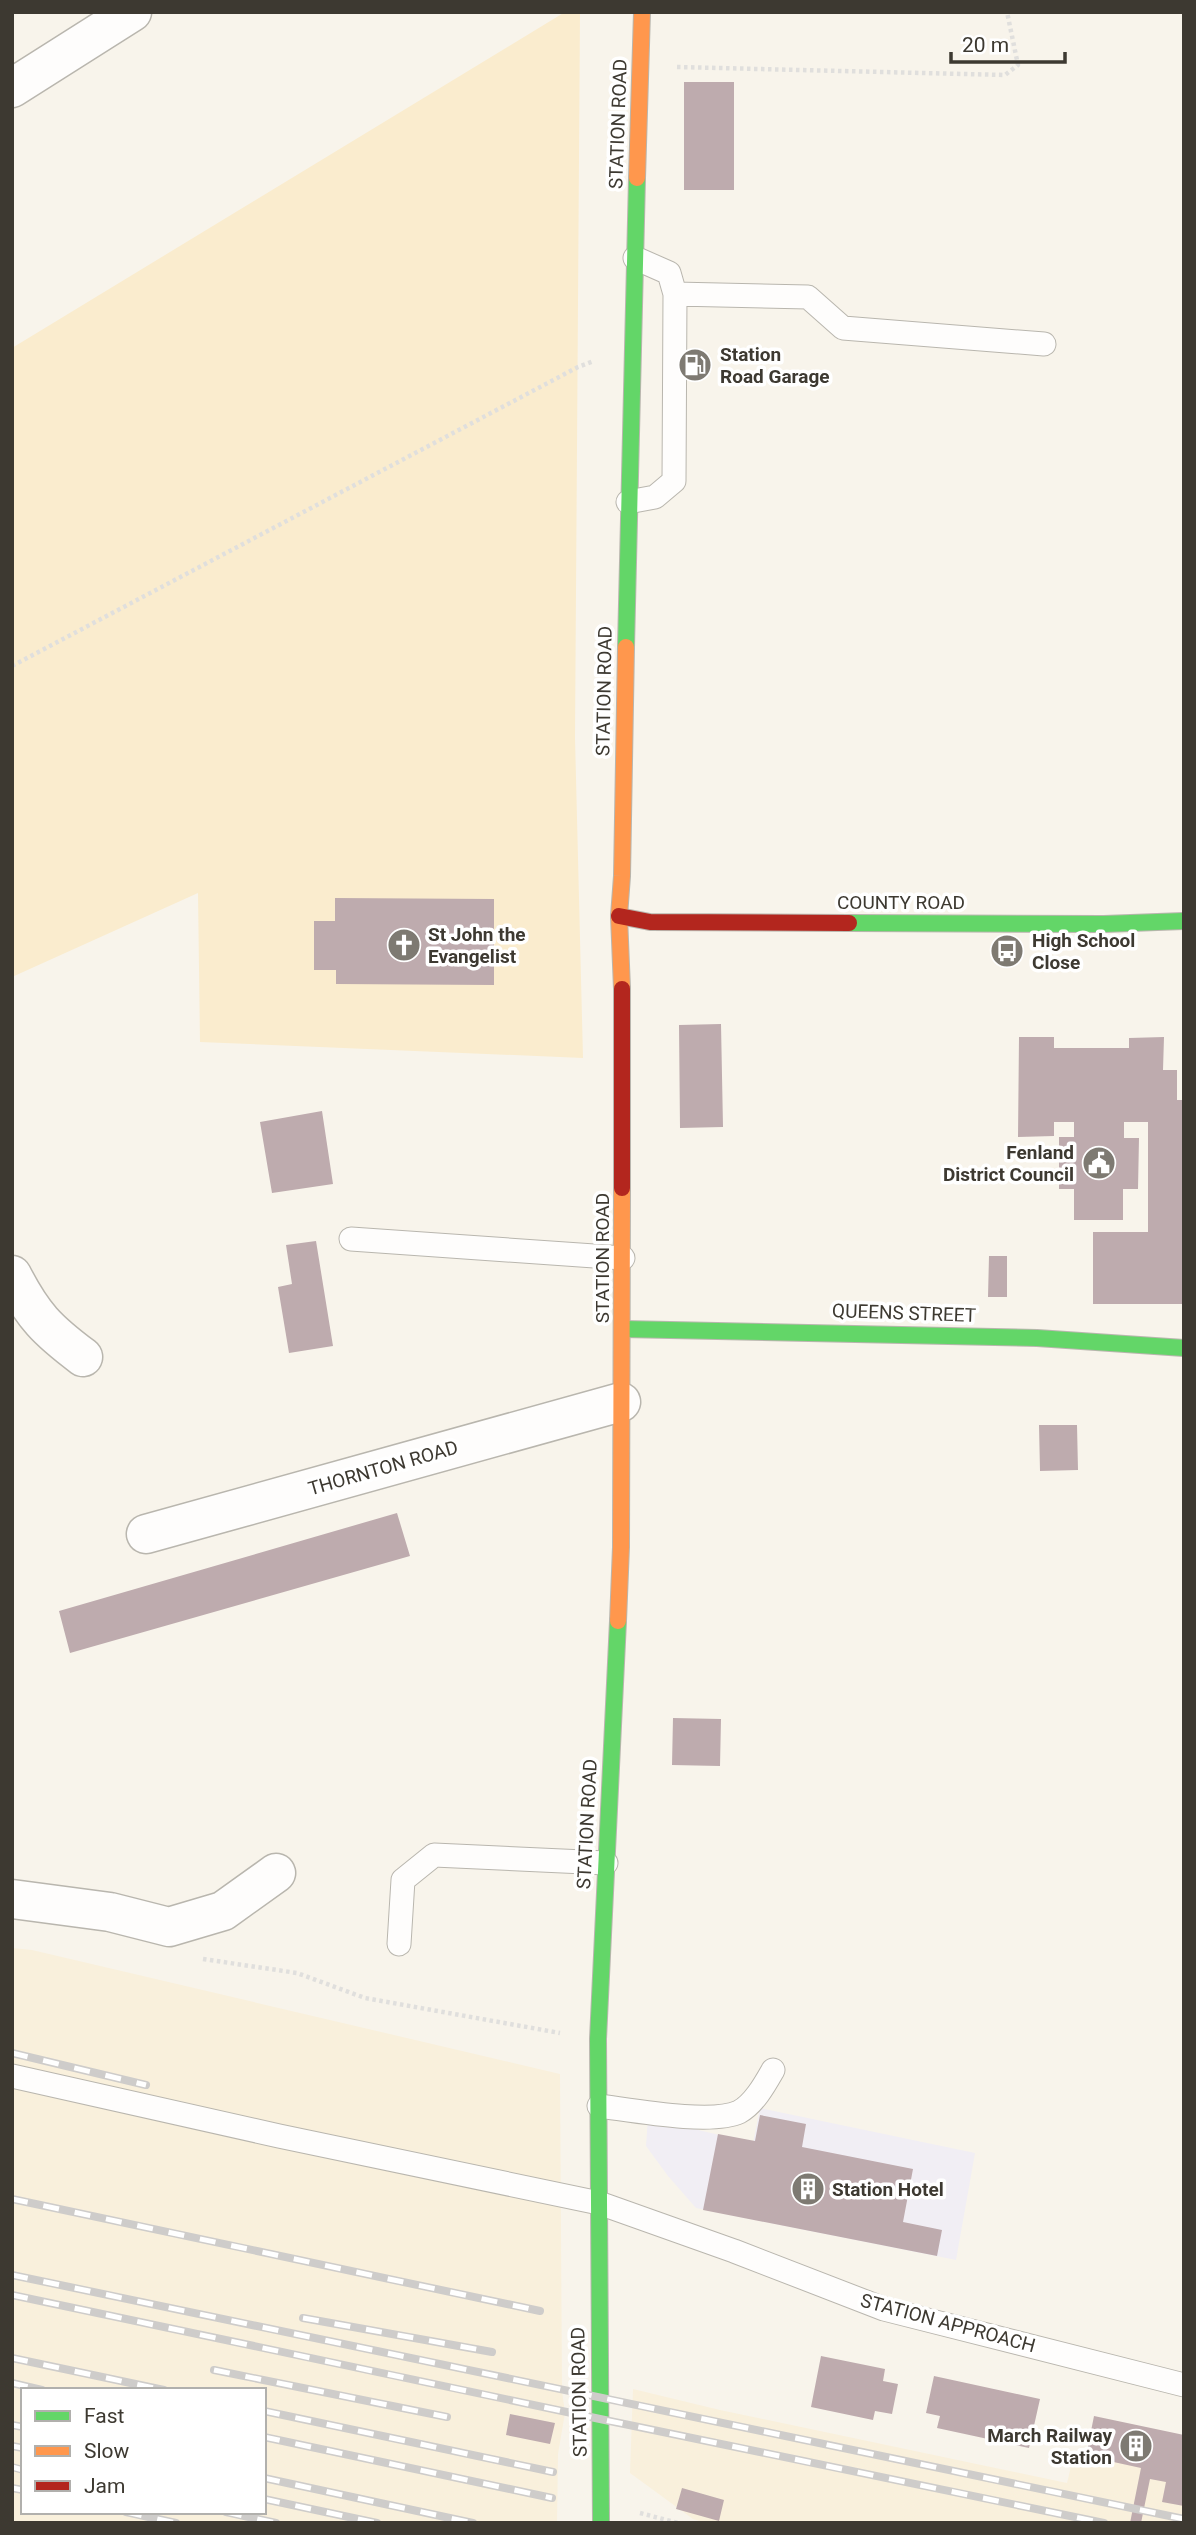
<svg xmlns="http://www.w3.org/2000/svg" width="1196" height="2535" viewBox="0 0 1196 2535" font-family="Roboto,sans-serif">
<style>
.commercial{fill:#f1eef4}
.built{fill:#f9f0dc;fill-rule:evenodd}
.green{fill:#faecce}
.building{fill:#beabae}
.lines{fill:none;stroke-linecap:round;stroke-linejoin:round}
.lane-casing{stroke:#b9b6ae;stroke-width:25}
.street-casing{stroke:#b9b6ae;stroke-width:41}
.fast-casing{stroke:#b9b6ae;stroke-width:18}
.slow-casing{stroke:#b9b6ae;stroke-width:18}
.jam-casing{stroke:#b9b6ae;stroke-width:18}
.path{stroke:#e0dfdd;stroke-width:4.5;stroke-dasharray:3.5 3.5;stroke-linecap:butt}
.lane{stroke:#fefdfc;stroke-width:23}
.street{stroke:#fefdfc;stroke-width:38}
.fast{stroke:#63d668;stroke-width:16}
.slow{stroke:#ff974d;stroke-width:16}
.jam{stroke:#b3261e;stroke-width:16}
.rail-casing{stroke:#ceccca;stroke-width:8}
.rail{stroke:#fff;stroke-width:5;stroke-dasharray:16;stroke-linecap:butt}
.labels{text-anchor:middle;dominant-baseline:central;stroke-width:7;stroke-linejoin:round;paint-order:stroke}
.street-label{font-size:19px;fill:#3d3931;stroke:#fff}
.poi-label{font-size:19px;font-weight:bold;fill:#3d3931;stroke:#fff;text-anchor:start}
</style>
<rect width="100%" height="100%" fill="#f8f4eb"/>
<path class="commercial" d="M760 2108 975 2153 956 2260 696 2208 668 2176 646 2146 648 2118 753 2143Z"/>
<path class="built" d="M12 1948 32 1950 560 2074 562 2391 565 2413 558 2454 557 2523H12ZM23 2390H264V2512H23Z
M633 2389 720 2410 1067 2483 1074 2454 1086 2456 1184 2435V2523H706L693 2519 630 2473Z"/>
<path class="green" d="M565 12H580L575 738 583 1058 200 1042 198 893 12 977V348Z"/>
<path class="building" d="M684 82H734V190H684Z
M335 898 494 899V985L336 984V970H314V921H335Z
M721 1024 723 1127 680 1128 679 1025Z
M1019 1037H1054V1048H1129V1038L1164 1037 1163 1070H1177V1100H1184V1304H1093V1232H1148V1122H1124V1138H1139L1138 1189H1123V1220H1074V1189H1059V1137H1074V1122H1054V1136L1018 1137Z
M322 1111 333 1184 272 1193 260 1122Z
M316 1241 333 1346 289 1353 278 1287 292 1284 286 1245Z
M989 1256H1007V1297H988Z
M1039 1425H1077L1078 1470 1040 1471Z
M397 1513 410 1556 70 1653 59 1611Z
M673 1718 721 1719 720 1766 672 1765Z
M760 2115 806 2124 802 2147 913 2169 903 2222 942 2230 937 2256 703 2210 718 2134 755 2141Z
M821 2356 885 2369 883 2381 898 2384 892 2414 875 2411 873 2420 811 2407Z
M934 2376 1040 2399 1029 2448 937 2428 940 2416 926 2413Z
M510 2414 555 2423 550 2444 506 2435Z
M1094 2416 1184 2435V2506L1162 2502 1166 2482 1150 2479 1141 2523H1130L1141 2468 1086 2456Z
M682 2488 724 2500 719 2521 676 2509Z"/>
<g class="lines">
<defs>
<path id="lane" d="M675 294 808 297 843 328 1044 344
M628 502 655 497 674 481 675 294 669 273 635 258
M351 1239 623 1258
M399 1944 403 1880 434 1855 606 1863
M12 2076 279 2136 599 2203 734 2251 884 2309 1184 2385
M599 2106C631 2110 711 2125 739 2112 754 2104 765 2084 773 2070"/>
<path id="street" d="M12 88 132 12
M12 1275C33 1316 47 1330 83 1357
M146 1534 621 1402
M12 1899 110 1912 169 1927 223 1911 276 1873"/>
<path id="fast" d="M626 647 637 178
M849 923 1104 924 1184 921
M623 1329 1037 1338 1184 1348
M601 2523 598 2039 618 1621"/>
<path id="slow" d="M637 178 642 12
M622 989 619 916 622 876 626 647
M618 1621 621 1547 622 1188"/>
<path id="jam" d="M619 916 650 922 849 923
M622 1188V989"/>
</defs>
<use href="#lane" class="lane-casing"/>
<use href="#street" class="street-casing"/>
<use href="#fast" class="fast-casing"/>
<use href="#slow" class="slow-casing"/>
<use href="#jam" class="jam-casing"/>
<path class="path" d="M677 67 1005 75 1018 65 1007 12
M12 666 578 367 594 361
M203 1959 297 1973 365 1998 560 2033
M640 2513 678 2523"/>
<use href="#lane" class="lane"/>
<use href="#street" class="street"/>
<use href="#fast" class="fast"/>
<use href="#slow" class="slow"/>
<use href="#jam" class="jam"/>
<defs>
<path id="rail" d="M12 2053 146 2085
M12 2199 540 2311
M12 2275 1184 2519
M12 2295 600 2419 1104 2523
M303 2318 492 2352
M12 2358 164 2390
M214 2370 447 2417
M12 2383 42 2390
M264 2411 553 2472
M12 2425 23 2427
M264 2437 552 2498
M12 2446 23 2448
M12 2467 23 2470
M264 2478 473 2523
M12 2488 23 2490
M264 2499 377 2523
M126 2512 176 2523
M226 2512 276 2523"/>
</defs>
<use href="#rail" class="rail-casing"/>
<use href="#rail" class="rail"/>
</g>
<defs>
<symbol id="fuel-disc" viewBox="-11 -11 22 22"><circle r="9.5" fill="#7e7a72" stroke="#fff"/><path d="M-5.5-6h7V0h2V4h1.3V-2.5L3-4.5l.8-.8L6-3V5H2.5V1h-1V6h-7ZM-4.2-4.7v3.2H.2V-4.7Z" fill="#fff"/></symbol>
<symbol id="church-disc" viewBox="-11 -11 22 22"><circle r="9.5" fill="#7e7a72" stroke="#fff"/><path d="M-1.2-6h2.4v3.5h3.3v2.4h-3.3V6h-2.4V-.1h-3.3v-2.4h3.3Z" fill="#fff"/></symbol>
<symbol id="bus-disc" viewBox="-11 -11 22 22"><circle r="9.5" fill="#7e7a72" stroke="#fff"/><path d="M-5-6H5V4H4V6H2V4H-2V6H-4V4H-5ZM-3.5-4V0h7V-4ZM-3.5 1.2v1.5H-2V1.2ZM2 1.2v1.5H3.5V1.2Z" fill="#fff"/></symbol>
<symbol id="civic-disc" viewBox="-11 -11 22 22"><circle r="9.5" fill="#7e7a72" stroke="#fff"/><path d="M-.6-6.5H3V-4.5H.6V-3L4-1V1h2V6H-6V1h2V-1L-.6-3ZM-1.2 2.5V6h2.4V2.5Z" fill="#fff"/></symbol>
<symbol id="building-disc" viewBox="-11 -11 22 22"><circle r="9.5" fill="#7e7a72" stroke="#fff"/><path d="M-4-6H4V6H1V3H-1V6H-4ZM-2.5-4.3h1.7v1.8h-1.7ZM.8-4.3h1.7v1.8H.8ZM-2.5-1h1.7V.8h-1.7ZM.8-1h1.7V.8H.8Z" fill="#fff"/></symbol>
</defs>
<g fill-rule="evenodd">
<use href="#fuel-disc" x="676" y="346" width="38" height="38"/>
<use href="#church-disc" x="385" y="926" width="38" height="38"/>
<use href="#bus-disc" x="988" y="932" width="38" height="38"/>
<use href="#civic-disc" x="1080" y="1144" width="38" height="38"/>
<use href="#building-disc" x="789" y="2170" width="38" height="38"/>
<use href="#building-disc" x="1117" y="2427" width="38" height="38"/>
</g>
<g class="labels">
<g class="street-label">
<text transform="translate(618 124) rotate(-88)">STATION ROAD</text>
<text transform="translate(604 691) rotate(-89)">STATION ROAD</text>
<text x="901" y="902">COUNTY ROAD</text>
<text transform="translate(602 1258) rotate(-90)">STATION ROAD</text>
<text transform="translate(904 1313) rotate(2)">QUEENS STREET</text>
<text transform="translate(383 1468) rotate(-16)">THORNTON ROAD</text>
<text transform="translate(587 1824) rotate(-87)">STATION ROAD</text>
<text transform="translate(948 2323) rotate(15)">STATION APPROACH</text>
<text transform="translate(579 2392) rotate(-91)">STATION ROAD</text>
</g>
<g class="poi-label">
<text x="720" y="354">Station<tspan x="720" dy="22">Road Garage</tspan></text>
<text x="428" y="934">St John the<tspan x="428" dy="22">Evangelist</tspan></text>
<text x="1032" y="940">High School<tspan x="1032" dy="22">Close</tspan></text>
<text x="1074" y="1152" text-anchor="end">Fenland<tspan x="1074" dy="22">District Council</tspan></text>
<text x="832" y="2189">Station Hotel</text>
<text x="1112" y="2435" text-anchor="end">March Railway<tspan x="1112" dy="22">Station</tspan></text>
</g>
</g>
<rect width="1196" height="2535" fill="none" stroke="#3d3931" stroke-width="28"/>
<rect x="21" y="2388" width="245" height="126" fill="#ffffff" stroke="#b1b0ad" stroke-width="2"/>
<rect x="35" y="2411" width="35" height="10" fill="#63d668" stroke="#b1b0ad" stroke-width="2"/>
<text x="84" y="2423" font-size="21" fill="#3d3931">Fast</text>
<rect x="35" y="2446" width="35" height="10" fill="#ff974d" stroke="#b1b0ad" stroke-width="2"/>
<text x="84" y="2458" font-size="21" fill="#3d3931">Slow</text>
<rect x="35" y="2481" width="35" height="10" fill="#b3261e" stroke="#b1b0ad" stroke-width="2"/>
<text x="84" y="2493" font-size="21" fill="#3d3931">Jam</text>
<path d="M951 52v10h114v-10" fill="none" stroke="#3d3931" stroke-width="3.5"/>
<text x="962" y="52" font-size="21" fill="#3d3931" stroke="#ffffff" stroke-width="5" paint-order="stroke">20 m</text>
</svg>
